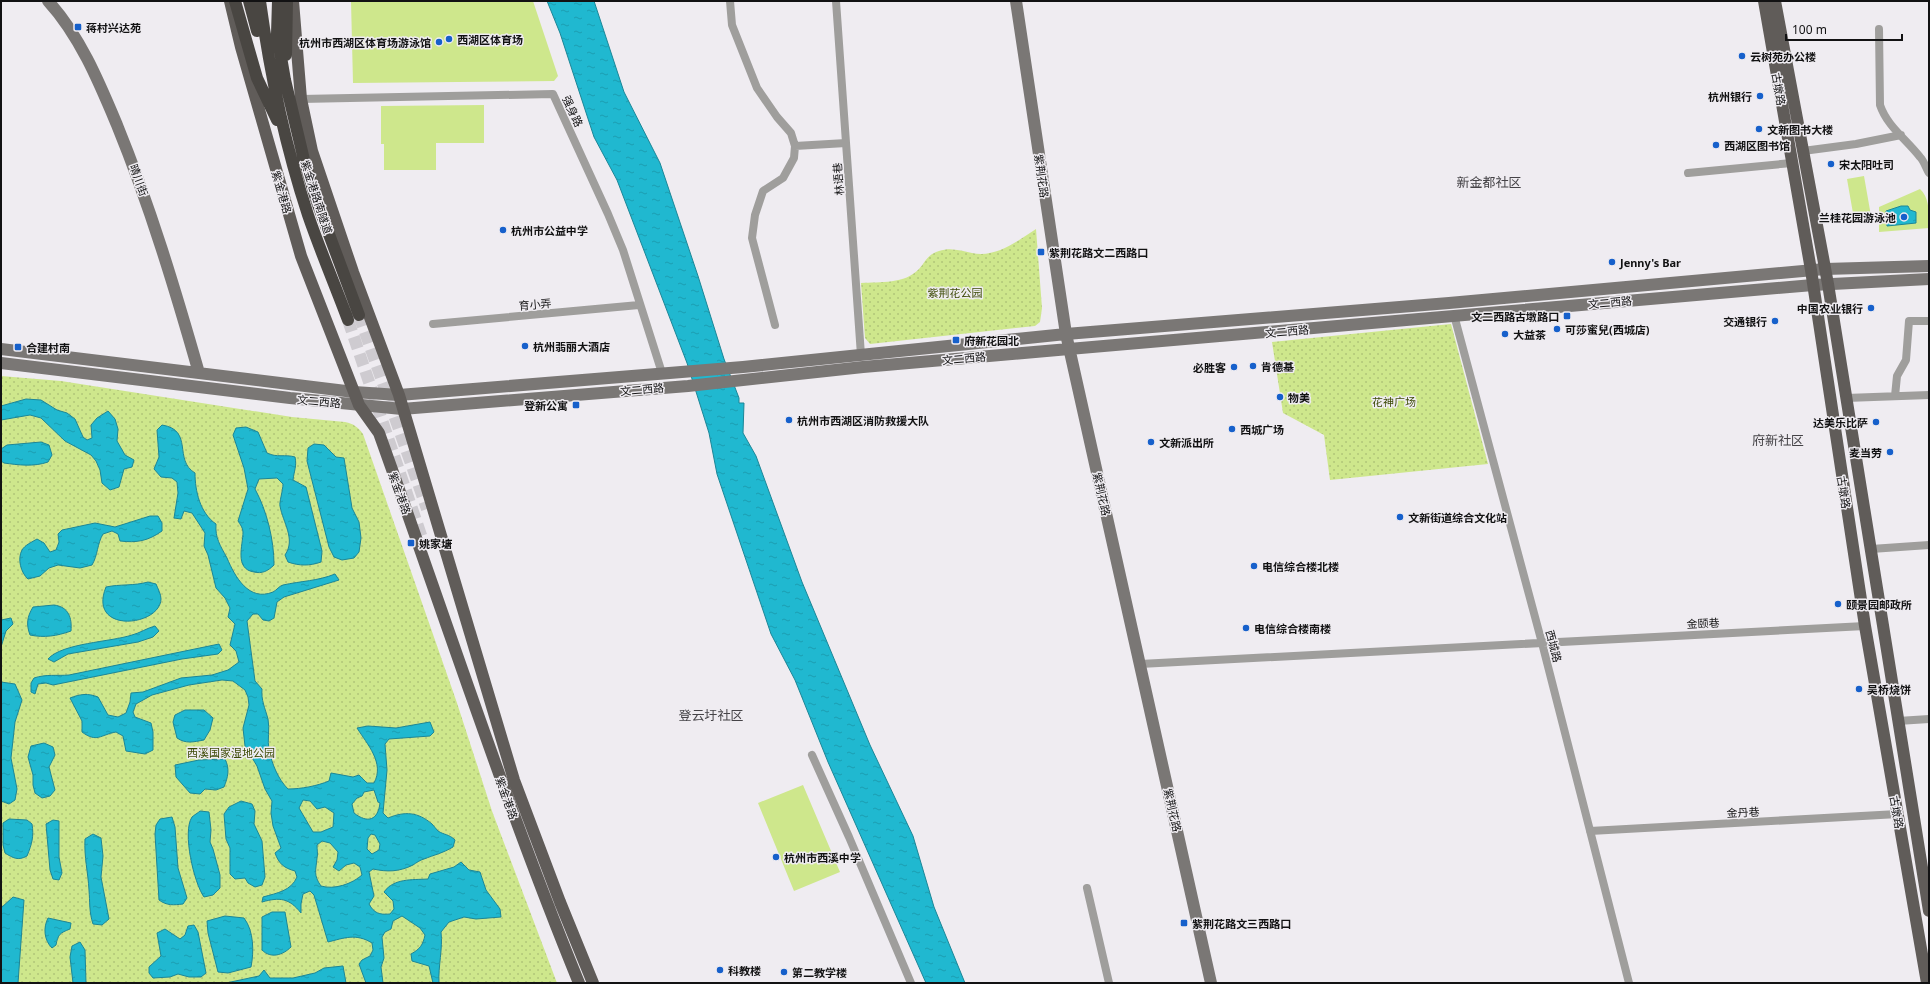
<svg xmlns="http://www.w3.org/2000/svg" width="1930" height="984" viewBox="0 0 1930 984" font-family="'Noto Sans','Noto Sans SC',sans-serif">
<style>
.grass{fill:#cee78c}
.park{fill:url(#park-dots)}
.water{fill:url(#water-ripples);stroke:#1c8697;fill-rule:evenodd}
.lines{fill:none;stroke-linecap:round;stroke-linejoin:round}
.highway-tunnel{stroke:#cecbd0;stroke-width:12;stroke-dasharray:12 6;stroke-linecap:butt}
.street{stroke:#9f9e9c;stroke-width:8}
.secondary{stroke:#7a7775;stroke-width:12}
.primary{stroke:#605c59;stroke-width:12}
.highway{stroke:#494642;stroke-width:12}
.poi-dot{fill:#1660cb;stroke:#efecf1;stroke-width:1.5}
.labels{text-anchor:middle;dominant-baseline:central;stroke-width:3;stroke-linejoin:round;paint-order:stroke}
.poi-label{font-size:11px;font-weight:bold;fill:#121213;stroke:#efecf1;text-anchor:start}
.street-label{font-size:11px;fill:#121213;stroke:#efecf1}
.park-label{font-size:11px;fill:#3c4a04;stroke:#efecf1}
.quarter-label{font-size:13px;fill:#454347;stroke:#efecf1}
</style>
<defs>
<pattern id="park-dots" width="8" height="8" patternUnits="userSpaceOnUse"><rect width="8" height="8" fill="#cee78c"/><path d="M2 2h.1M6 6h.1" fill="none" stroke="#b0c578" stroke-width="1.8" stroke-linecap="round"/></pattern>
<pattern id="water-ripples" width="26" height="14" patternUnits="userSpaceOnUse"><rect width="26" height="14" fill="#20b8d0"/><path d="M2 4q2-2 4 0t4 0M15 11q2-2 4 0t4 0" fill="none" stroke="#1c9db2"/></pattern>
</defs>
<rect width="100%" height="100%" fill="#efecf1"/>
<path class="grass" d="M351 1H533L558 76 554 81 353 83Z
M484 105V143H436V170H384V144H381V106Z
M1864 176 1871 216 1854 219 1847 179Z
M1920 189C1930 198 1929 214 1929 228L1879 232V207Z
M803 785 840 872 794 891 758 803Z"/>
<path class="park" d="M1036 229 1042 308 1040 322 1035 326 870 344 865 338 861 283C880 282 905 284 919 269 926 261 928 254 939 251 951 247 961 251 972 253 997 258 1017 241 1036 229Z
M1451 324 1488 464 1330 480 1324 435 1283 413 1272 342Z
M1 376 61 381 292 417 345 422C354 424 358 427 363 434L457 703 492 811 557 983H1Z"/>
<path class="water" d="M547 1H594L624 92 660 163 698 276 724 359 739 398V403H744L743 433 756 456 802 582 870 745 913 836 934 907 965 983H926L828 762 795 680 771 634 717 474 709 433 687 363 617 180 594 137 560 33Z
M1901 206H1908L1910 210 1916 212V223L1887 226 1886 211Z
M26 399 41 400 57 410 67 413 75 419 83 437 87 440 92 438 91 425 97 418 108 411 115 419 118 429 117 441 125 455 134 460 132 467 124 469 119 487 110 490 102 483 100 470 96 461 91 455 65 441 41 418 30 415 1 420V406Z
M162 425C194 430 173 460 195 473 195 491 200 513 216 524 215 538 220 545 227 558 235 577 249 602 273 592 277 590 279 586 283 585 301 581 318 581 335 574L339 580 284 597 277 602 274 618 269 621 263 620 258 614H253L247 621 255 681 262 689C261 700 265 708 268 719 270 729 267 740 269 750 272 764 278 779 288 789 301 789 317 786 329 781L331 773 353 777 359 775 367 783H374C385 763 367 744 357 728L368 726 396 728 430 722 434 732 430 736 389 739 385 744 387 770 383 813 388 818C405 811 418 812 432 824 434 826 436 829 438 831 444 835 449 834 455 840L453 847C443 853 434 855 424 859 420 860 416 863 413 865 399 872 387 872 373 869L369 872 374 896 369 904C374 913 379 915 390 914L394 909 393 901 384 892C394 878 412 880 428 879L430 874 454 867 461 862 469 870 480 872 486 890 500 909 501 917 476 919 464 917 449 922 441 932C443 949 438 966 439 983H433L429 966 412 961 411 954C420 949 423 945 425 935L420 928 402 916 393 921 391 929 385 932 382 937 384 958 381 967 383 983H366L359 964 362 960 370 956 373 950 372 943C356 933 344 938 328 942L314 895 310 891 303 894 301 904V913C289 898 280 897 262 902L263 897C277 893 291 891 297 877L295 871C284 868 279 864 275 853L281 848 273 826 271 813 272 801 265 789 257 766 245 746 243 728 249 705 248 697 245 690 233 681 222 680 189 685 152 695 136 704 133 712 135 717 151 723 153 732V750L145 754 126 751 123 736 116 732C100 735 97 743 82 732V721L70 698C80 694 88 693 98 697L108 715 118 717 126 713 130 702 131 693 143 692 181 678 212 675 228 670 239 662 236 651 230 645 235 624 228 617 230 608 225 598 216 588 208 555 204 546 205 533 192 513 184 511 181 519 174 518 178 493 177 482 172 478 161 477 154 469 159 457 157 430ZM374 790 378 802 380 803C378 820 368 824 354 813L352 804 357 798 362 796 364 792ZM303 800 310 801 317 809 325 807 334 813 333 827 321 832H313L299 808ZM371 834 375 835 380 844 379 850 372 854 367 849 368 838ZM322 841 330 843 338 852 337 860 333 867 339 871 346 865 354 863 360 867 362 875C352 884 334 890 321 886 313 875 316 870 317 858 318 854 317 850 317 845Z
M246 427 258 432 267 453C277 458 285 454 295 457 297 466 294 471 293 480L306 487 322 551 321 562C310 566 299 566 288 562L285 555C296 539 283 523 280 506 279 503 283 490 283 484L277 478 259 479 255 489C267 511 274 540 274 565 268 571 262 574 254 572 234 569 243 545 243 532 243 528 240 524 238 521L248 489 244 468 233 435 236 428Z
M41 442 49 445 52 455 48 462C34 467 18 465 4 463L1 461V449L7 445Z
M314 444 324 445 336 457 344 458 352 508 359 522 361 538 359 552 354 558 342 560 334 557 329 547 307 461 308 448Z
M150 516H158L162 523V531C148 541 137 543 120 541L118 534 112 531 103 534C97 544 98 555 92 565L80 568 58 565 49 568 40 576 28 579C21 573 17 559 22 550 25 545 32 542 37 539L44 543 50 552 56 550 59 542 58 534 62 530 95 523 115 527Z
M148 582 156 584C158 589 161 594 161 599 160 627 87 634 106 587 120 584 134 586 148 582Z
M54 605C69 607 72 618 71 631 57 636 44 638 30 635 26 624 27 617 33 607Z
M11 618 13 624 6 631 1 647V620Z
M155 626 159 631 153 637 138 642 68 654 54 662 48 659C62 643 111 642 132 635 140 633 147 628 155 626Z
M219 644 222 650 218 654 182 659 53 685 46 683 38 684 35 694 31 692V683L34 678C46 674 57 676 69 675Z
M1 682 15 684 22 700 15 722 11 758 17 789 15 800 9 804 1 801Z
M185 710H204L213 718 210 730 204 740C193 742 186 744 177 738L173 722 175 715Z
M44 743 53 747 55 755 49 767 55 790 50 796 42 798 35 793 33 785V775L28 757 31 746Z
M225 759C230 769 228 777 224 787L216 790 205 789 200 794 190 793 176 777 175 765 199 760Z
M241 801 252 804 255 811 254 824 262 841 265 877 262 885 255 887 248 883 245 878 235 879 230 874V848L226 839 224 814 229 807Z
M200 811 209 812 211 830 210 842 213 849 220 875V888L213 895 204 897C194 883 182 832 192 817 194 815 198 813 200 811Z
M172 817 175 827 178 868 187 898 183 904C174 905 167 906 159 900L155 834 156 825 160 819Z
M9 819 27 820 32 824C34 836 32 844 27 856 18 861 13 858 5 853L3 845V823Z
M53 820 59 821V857L62 873 59 880 53 879 50 870 46 824Z
M93 834 101 838 103 856 101 877 109 919 102 925 93 924C89 912 90 902 89 890 88 872 84 857 85 839Z
M13 897 24 900 18 983H1V908Z
M272 912H285L291 947C283 955 271 959 262 950V917Z
M225 916 244 918C254 931 254 952 251 967L228 973 218 972 208 933 207 921Z
M48 918 71 923 70 929C60 933 58 934 56 945L52 948C44 940 43 928 48 918Z
M194 925 198 932 206 973 201 977H189L178 974 170 977 153 978 149 973V967L161 956 157 933 165 929 180 939 185 935 188 926Z
M80 942 85 950 86 983H73L70 957 72 946Z
M343 966 346 983H226L259 976 264 970 270 978H293L315 973 324 968Z"/>
<g class="lines">
<path class="highway-tunnel" d="M359 315 427 509
M348 320 424 544"/>
<path class="street" d="M730 1 732 25 757 88 777 117 791 133 795 146 794 158 783 178 763 191 755 215 752 238 775 325
M836 1 861 355
M1879 29 1880 105C1887 126 1906 139 1920 157 1924 161 1926 168 1929 173
M301 99 553 94 608 214 623 250 662 373
M795 146 846 143
M1803 151 1856 144 1901 135
M1688 173 1792 163
M1454 315 1542 643 1629 983
M433 324 639 305
M1895 396 1897 376 1906 360 1909 321H1929
M1846 398 1929 395
M1871 549 1929 545
M1140 664 1865 626
M1898 721 1929 719
M812 755 849 837 911 983
M1590 831 1898 814
M1087 888 1109 983"/>
<path class="secondary" d="M48 1C80 36 99 82 117 125 150 206 175 289 199 373
M1016 1 1066 334 1211 983
M1 349 354 392 399 395 743 367 1066 334 1449 303 1825 269 1929 266
M1 363 290 398 402 409 688 386 863 367 1069 349 1813 285 1929 279"/>
<path class="primary" d="M230 1 241 47 301 256 354 392 359 405 379 433C445 617 505 802 579 983
M293 1 301 99 312 151 353 272 399 395 514 780 560 902 593 983
M1764 1 1811 270 1865 626 1927 983
M1775 1 1828 284 1929 911"/>
<path class="highway" d="M235 1 257 78 277 120
M249 1 257 31
M260 1C270 74 285 145 308 215 320 250 335 285 348 320
M278 1 277 34 285 80 304 160 317 202 359 315
M286 55 287 1"/>
</g>
<g class="poi-dot">
<rect x="74" y="23" width="8" height="8" rx="2"/>
<circle cx="449" cy="39" r="4"/>
<circle cx="439" cy="42" r="4"/>
<circle cx="1742" cy="56" r="4"/>
<circle cx="1760" cy="96" r="4"/>
<circle cx="1759" cy="129" r="4"/>
<circle cx="1716" cy="145" r="4"/>
<circle cx="1831" cy="164" r="4"/>
<circle cx="1904" cy="217" r="4"/>
<circle cx="503" cy="230" r="4"/>
<rect x="1037" y="248" width="8" height="8" rx="2"/>
<circle cx="1612" cy="262" r="4"/>
<circle cx="1871" cy="308" r="4"/>
<rect x="1563" y="312" width="8" height="8" rx="2"/>
<circle cx="1775" cy="321" r="4"/>
<circle cx="1557" cy="329" r="4"/>
<circle cx="1505" cy="334" r="4"/>
<rect x="952" y="336" width="8" height="8" rx="2"/>
<circle cx="525" cy="346" r="4"/>
<rect x="14" y="343" width="8" height="8" rx="2"/>
<circle cx="1253" cy="366" r="4"/>
<circle cx="1234" cy="367" r="4"/>
<circle cx="1280" cy="397" r="4"/>
<rect x="572" y="401" width="8" height="8" rx="2"/>
<circle cx="789" cy="420" r="4"/>
<circle cx="1876" cy="422" r="4"/>
<circle cx="1232" cy="429" r="4"/>
<circle cx="1151" cy="442" r="4"/>
<circle cx="1890" cy="452" r="4"/>
<circle cx="1400" cy="517" r="4"/>
<rect x="407" y="539" width="8" height="8" rx="2"/>
<circle cx="1254" cy="566" r="4"/>
<circle cx="1838" cy="604" r="4"/>
<circle cx="1246" cy="628" r="4"/>
<circle cx="1859" cy="689" r="4"/>
<circle cx="776" cy="857" r="4"/>
<rect x="1180" y="919" width="8" height="8" rx="2"/>
<circle cx="720" cy="970" r="4"/>
<circle cx="784" cy="972" r="4"/>
</g>
<g class="labels">
<g class="poi-label">
<text x="86" y="27">蒋村兴达苑</text>
<text x="457" y="39">西湖区体育场</text>
<text x="431" y="42" text-anchor="end">杭州市西湖区体育场游泳馆</text>
<text x="1750" y="56">云树苑办公楼</text>
<text x="1752" y="96" text-anchor="end">杭州银行</text>
<text x="1767" y="129">文新图书大楼</text>
<text x="1724" y="145">西湖区图书馆</text>
<text x="1839" y="164">宋太阳吐司</text>
<text x="1896" y="217" text-anchor="end">兰桂花园游泳池</text>
<text x="511" y="230">杭州市公益中学</text>
<text x="1049" y="252">紫荆花路文二西路口</text>
<text x="1620" y="262">Jenny's Bar</text>
<text x="1863" y="308" text-anchor="end">中国农业银行</text>
<text x="1559" y="316" text-anchor="end">文二西路古墩路口</text>
<text x="1767" y="321" text-anchor="end">交通银行</text>
<text x="1565" y="329">可莎蜜兒(西城店)</text>
<text x="1513" y="334">大益茶</text>
<text x="964" y="340">府新花园北</text>
<text x="533" y="346">杭州翡丽大酒店</text>
<text x="26" y="347">合建村南</text>
<text x="1261" y="366">肯德基</text>
<text x="1226" y="367" text-anchor="end">必胜客</text>
<text x="1288" y="397">物美</text>
<text x="568" y="405" text-anchor="end">登新公寓</text>
<text x="797" y="420">杭州市西湖区消防救援大队</text>
<text x="1868" y="422" text-anchor="end">达美乐比萨</text>
<text x="1240" y="429">西城广场</text>
<text x="1159" y="442">文新派出所</text>
<text x="1882" y="452" text-anchor="end">麦当劳</text>
<text x="1408" y="517">文新街道综合文化站</text>
<text x="419" y="543">姚家塘</text>
<text x="1262" y="566">电信综合楼北楼</text>
<text x="1846" y="604">颐景园邮政所</text>
<text x="1254" y="628">电信综合楼南楼</text>
<text x="1867" y="689">吴桥烧饼</text>
<text x="784" y="857">杭州市西溪中学</text>
<text x="1192" y="923">紫荆花路文三西路口</text>
<text x="728" y="970">科教楼</text>
<text x="792" y="972">第二教学楼</text>
</g>
<g class="street-label">
<text transform="translate(1779 89) rotate(80)">古墩路</text>
<text transform="translate(573 111) rotate(65)">强身路</text>
<text transform="translate(1042 176) rotate(82)">紫荆花路</text>
<text transform="translate(838 179) rotate(-94)">林语巷</text>
<text transform="translate(139 180) rotate(70)">晴川街</text>
<text transform="translate(282 192) rotate(74)">紫金港路</text>
<text transform="translate(317 197) rotate(72)">紫金港路南隧道</text>
<text transform="translate(1610 302) rotate(-5)">文二西路</text>
<text transform="translate(535 304) rotate(-5)">育小弄</text>
<text transform="translate(1287 331) rotate(-5)">文二西路</text>
<text transform="translate(964 358) rotate(-5)">文二西路</text>
<text transform="translate(642 389) rotate(-5)">文二西路</text>
<text transform="translate(319 401) rotate(5)">文二西路</text>
<text transform="translate(1844 492) rotate(81)">古墩路</text>
<text transform="translate(400 493) rotate(70)">紫金港路</text>
<text transform="translate(1102 494) rotate(77)">紫荆花路</text>
<text transform="translate(1703 623) rotate(-3)">金颐巷</text>
<text transform="translate(1554 646) rotate(75)">西城路</text>
<text transform="translate(507 798) rotate(70)">紫金港路</text>
<text transform="translate(1173 810) rotate(77)">紫荆花路</text>
<text transform="translate(1743 812) rotate(-3)">金丹巷</text>
<text transform="translate(1897 812) rotate(80)">古墩路</text>
</g>
<g class="park-label">
<text x="955" y="292">紫荆花公园</text>
<text x="1394" y="401">花神广场</text>
<text x="231" y="752">西溪国家湿地公园</text>
</g>
<g class="quarter-label">
<text x="1489" y="182">新金都社区</text>
<text x="1778" y="440">府新社区</text>
<text x="711" y="715">登云圩社区</text>
</g>
</g>
<rect width="1930" height="984" fill="none" stroke="#121213" stroke-width="4"/>
<path d="M1786 34v6h116v-6" fill="none" stroke="#121213" stroke-width="2"/>
<text x="1792" y="34" font-size="12" fill="#121213" stroke="#efecf1" stroke-width="3" paint-order="stroke">100 m</text>
</svg>
